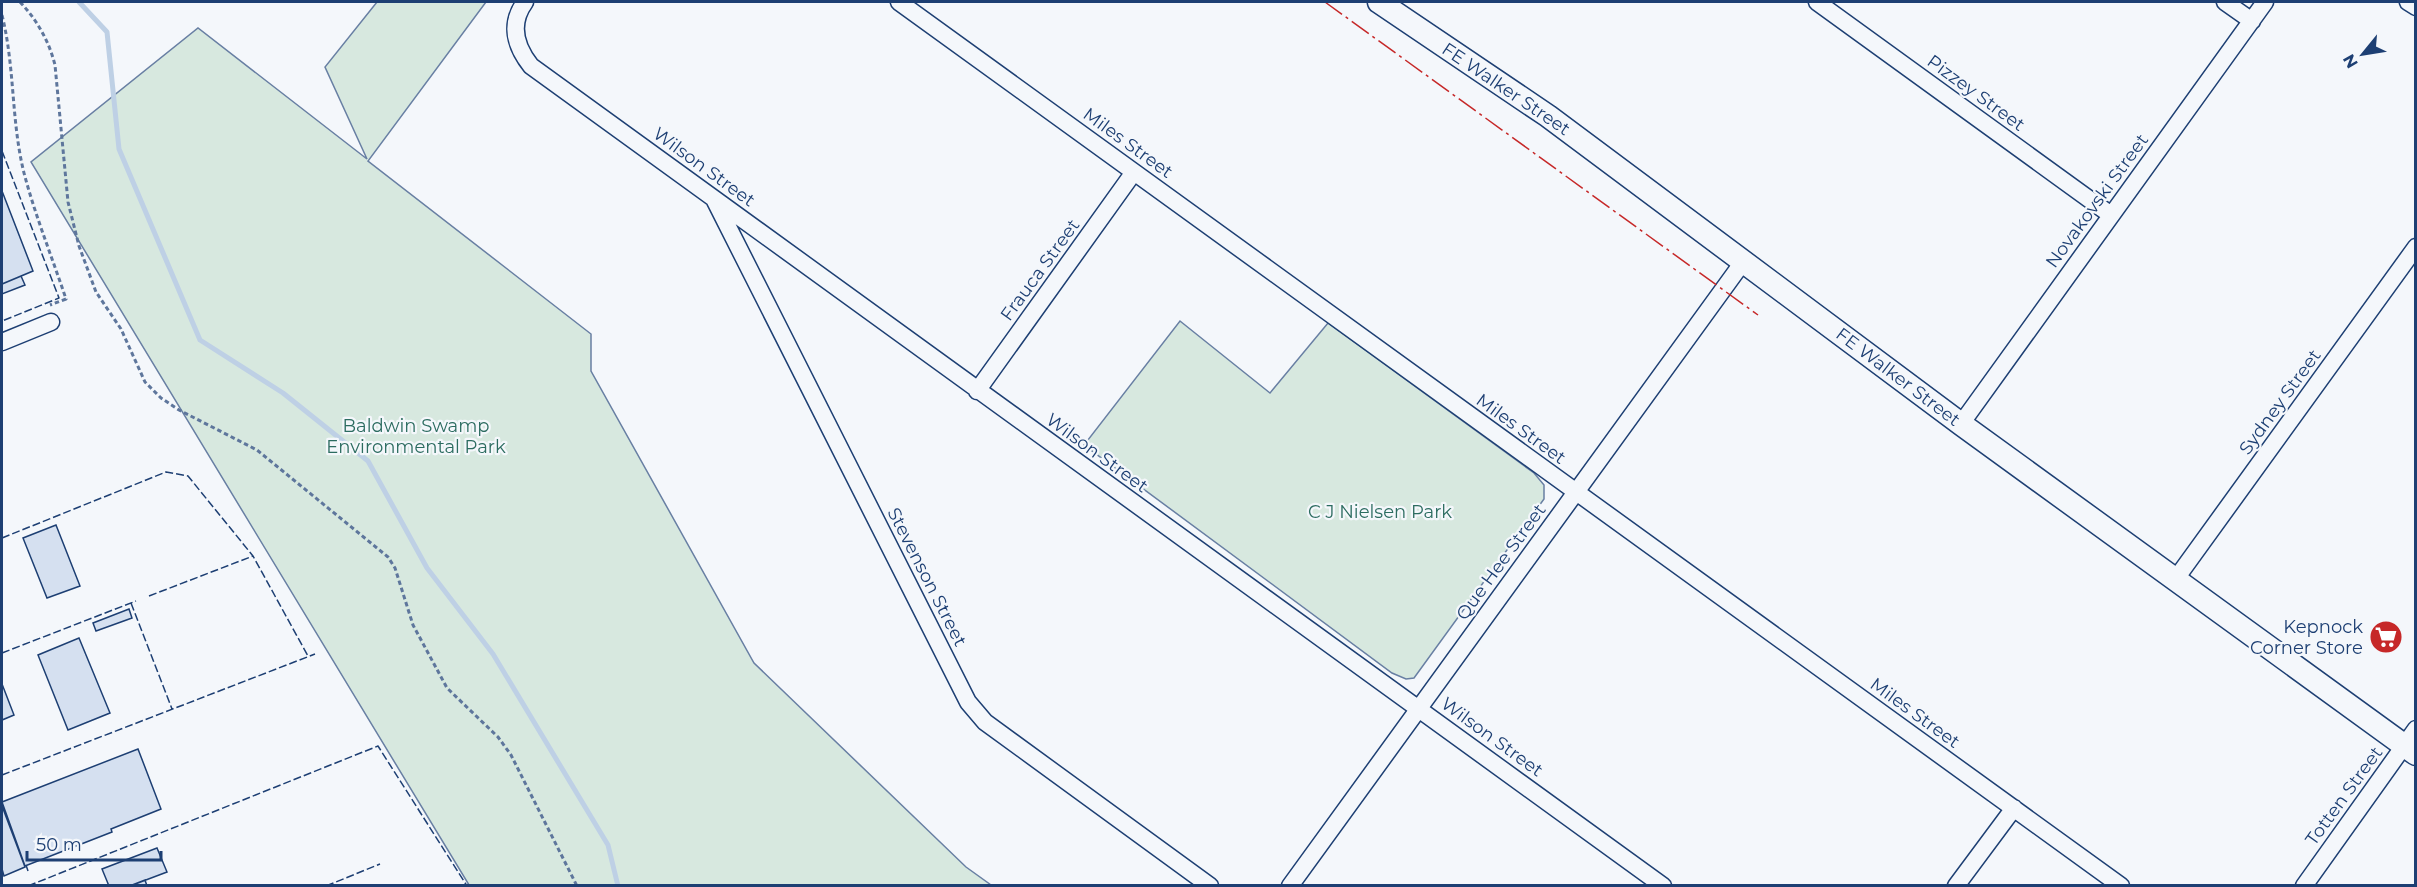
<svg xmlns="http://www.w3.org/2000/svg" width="2417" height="887" viewBox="0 0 2417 887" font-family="Montserrat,sans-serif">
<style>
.green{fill:#d7e8df;stroke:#687fa3;stroke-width:1.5}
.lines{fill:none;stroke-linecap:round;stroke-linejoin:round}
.stream{stroke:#bed0e5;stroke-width:5}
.building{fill:#d5e0f0;stroke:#1d3f73;stroke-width:1.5}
.minor-casing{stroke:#1d3f73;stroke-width:19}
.secondary-casing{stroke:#1d3f73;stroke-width:25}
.path{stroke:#5e769c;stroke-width:3;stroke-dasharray:4.5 3;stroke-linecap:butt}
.minor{stroke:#f4f7fb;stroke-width:16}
.secondary{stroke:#f4f7fb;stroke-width:22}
.fence{stroke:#1d3f73;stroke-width:1.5;stroke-dasharray:8 3;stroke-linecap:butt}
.power{stroke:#c62828;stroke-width:1.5;stroke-dasharray:21 4.5 3 4.5;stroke-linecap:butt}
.labels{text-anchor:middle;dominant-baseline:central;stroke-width:4.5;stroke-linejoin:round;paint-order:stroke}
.street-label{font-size:18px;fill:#1d3f73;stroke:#f4f7fb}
.park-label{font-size:18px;fill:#2c6c60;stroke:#f4f7fb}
.poi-label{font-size:18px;fill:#1d3f73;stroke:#f4f7fb;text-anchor:end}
</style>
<rect width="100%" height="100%" fill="#f4f7fb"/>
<path class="green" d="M377 2H486L368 161 591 334V371L754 663 966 867 991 885H469L31 162 198 28 367 159 325 67Z
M1180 321 1270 393 1328 323 1534 473 1544 485V499L1414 678 1406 679 1392 673 1084 445Z"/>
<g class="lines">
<path class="stream" d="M79 2 107 32 119 149 200 340 283 393 368 461 427 568 493 654 608 845 618 886"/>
</g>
<path class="building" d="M2 191 33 271 2 284Z
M21 276 25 285 2 294V284Z
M56 525 80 586 47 598 23 538Z
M129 609 132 618 96 631 93 623Z
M79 638 110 713 68 730 38 655Z
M2 684 14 715 2 720Z
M138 749 161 809 111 829 112 832 25 866 2 802Z
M2 806 25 867 4 876 2 869Z
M157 848 167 872 130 886H109L102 869Z
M145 880 147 886H132V885Z"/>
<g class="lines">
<defs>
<path id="minor" d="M525 2C509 24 515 46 531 66L1663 886
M899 2 2121 886
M1817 2 2111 215
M2225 2 2252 21
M2408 2 2416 7
M715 201 968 702 985 722 1210 886
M2 342 51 322
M977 391 1134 172
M1961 424 2265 2
M2175 580 2416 247
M1290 886 1743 262
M1956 886 2014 808
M2304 886 2416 729"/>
<path id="secondary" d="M1379 2 1548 116 1961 424 2416 754"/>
</defs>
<use href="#minor" class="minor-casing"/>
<use href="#secondary" class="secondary-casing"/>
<path class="path" d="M20 2C37 20 49 41 55 65L68 202 79 246 96 292 121 329 145 382 161 398 179 410 257 450 388 557 395 568 413 625 447 688 498 737 511 755 577 886
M2 15C15 67 11 121 24 173 35 215 52 257 66 299L50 305"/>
<use href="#minor" class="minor"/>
<use href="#secondary" class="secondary"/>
<path class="fence" d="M2 151 59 298 2 321
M2 538 166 472 188 476 253 556 308 656
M149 596 253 556
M131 603 172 709
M2 653 136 601
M2 775 315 654
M26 865 28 871
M28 886 378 746 467 886
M326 886 380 864"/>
<path class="power" d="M1325 2 1758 315"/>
</g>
<defs>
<symbol id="supermarket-disc" viewBox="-11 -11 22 22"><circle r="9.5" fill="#c62828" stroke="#f4f7fb"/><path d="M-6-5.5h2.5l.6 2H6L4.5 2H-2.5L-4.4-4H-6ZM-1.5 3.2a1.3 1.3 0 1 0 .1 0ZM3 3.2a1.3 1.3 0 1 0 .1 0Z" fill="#fff"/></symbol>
</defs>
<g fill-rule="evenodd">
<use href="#supermarket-disc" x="2367" y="618" width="38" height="38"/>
</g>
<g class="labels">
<g class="street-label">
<text transform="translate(1506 89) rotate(34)">FE Walker Street</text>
<text transform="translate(1976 93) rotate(36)">Pizzey Street</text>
<text transform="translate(1128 143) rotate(36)">Miles Street</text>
<text transform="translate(704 167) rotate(36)">Wilson Street</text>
<text transform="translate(2097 201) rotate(-54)">Novakovski Street</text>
<text transform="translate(1040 270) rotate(-54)">Frauca Street</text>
<text transform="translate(1898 377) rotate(37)">FE Walker Street</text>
<text transform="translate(2280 402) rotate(-54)">Sydney Street</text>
<text transform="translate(1521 429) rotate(36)">Miles Street</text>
<text transform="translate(1097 453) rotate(36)">Wilson Street</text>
<text transform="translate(1501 562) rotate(-54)">Que Hee Street</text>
<text transform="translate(927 577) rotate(63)">Stevenson Street</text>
<text transform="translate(1915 713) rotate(36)">Miles Street</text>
<text transform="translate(1492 737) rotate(36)">Wilson Street</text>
<text transform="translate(2344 796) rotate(-54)">Totten Street</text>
</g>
<g class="park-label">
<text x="416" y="426">Baldwin Swamp<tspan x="416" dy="21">Environmental Park</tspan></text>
<text x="1380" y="512">C J Nielsen Park</text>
</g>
<g class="poi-label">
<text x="2363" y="627">Kepnock<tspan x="2363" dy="21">Corner Store</tspan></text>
</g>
</g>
<rect width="2417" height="887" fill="none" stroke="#1d3f73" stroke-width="6"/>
<g transform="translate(2363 54) rotate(240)" stroke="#f4f7fb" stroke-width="4.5" paint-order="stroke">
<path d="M0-4.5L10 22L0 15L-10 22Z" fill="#1d3f73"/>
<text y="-9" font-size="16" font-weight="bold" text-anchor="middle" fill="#1d3f73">N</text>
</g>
<path d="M27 851v9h134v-9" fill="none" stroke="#1d3f73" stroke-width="3"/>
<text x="36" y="851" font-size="18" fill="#1d3f73" stroke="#f4f7fb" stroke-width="4.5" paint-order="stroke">50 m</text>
</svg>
